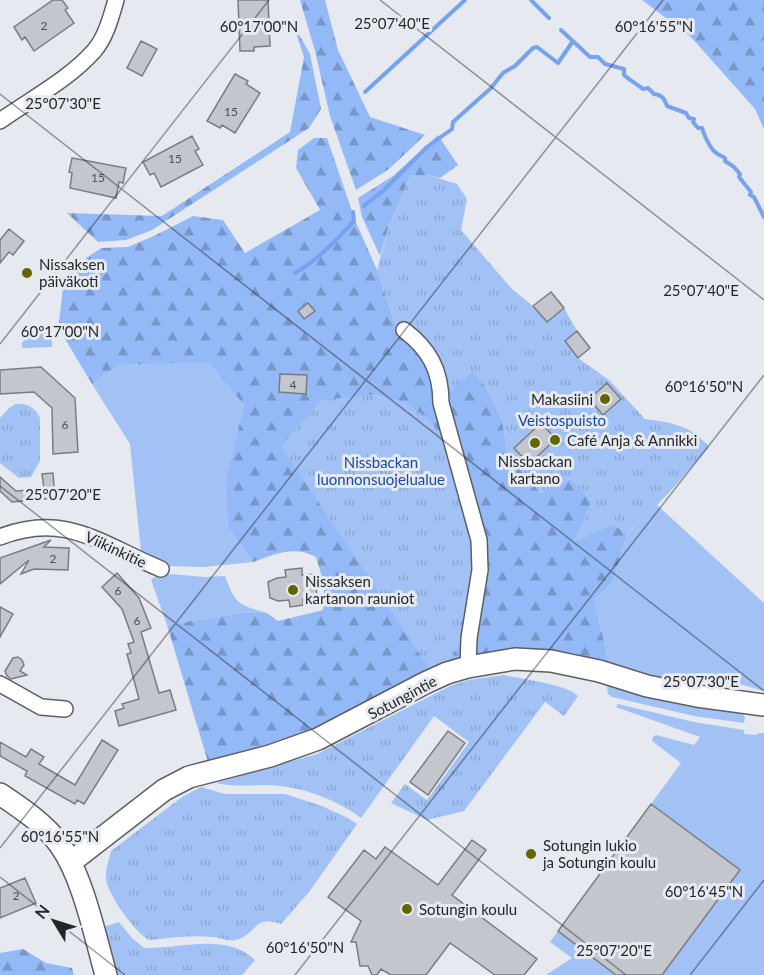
<svg xmlns="http://www.w3.org/2000/svg" width="764" height="975" viewBox="0 0 764 975" font-family="Lato,sans-serif">
<style>
.grass{fill:#a2c1f5}
.forest{fill:url(#forest-firs)}
.park{fill:url(#park-tufts)}
.lines{fill:none;stroke-linecap:round;stroke-linejoin:round}
.stream{stroke:#76a2ee;stroke-width:4}
.building{fill:#c3c6cc;stroke:#797c81;stroke-width:1.5}
.street-casing{stroke:#5c5f64;stroke-width:18}
.secondary-casing{stroke:#5c5f64;stroke-width:24}
.street{stroke:#fff;stroke-width:15}
.secondary{stroke:#fff;stroke-width:21}
.ticks{fill:none;stroke:#242628;stroke-width:1.5;stroke-opacity:0.45}
.poi-dot{fill:#636500;stroke:#e6eaf0;stroke-width:2}
.labels{text-anchor:middle;dominant-baseline:central;stroke-width:6;stroke-linejoin:round;paint-order:stroke}
.number-label{font-size:12px;fill:#4c4e51}
.poi-label{font-size:15px;fill:#242628;stroke:#e6eaf0;text-anchor:start}
.park-label{font-size:15px;fill:#184aa2;stroke:#e6eaf0}
.street-label{font-size:15px;fill:#242628;stroke:#e6eaf0}
.ticks-label{font-size:15px;text-anchor:middle;fill:#242628;stroke:#e6eaf0;stroke-width:6;stroke-linejoin:round;paint-order:stroke}
</style>
<defs>
<pattern id="forest-firs" width="22" height="20" patternUnits="userSpaceOnUse" patternTransform="scale(1.5)"><rect width="22" height="20" fill="#94b9f7"/><path d="M5 1l3.5 6h-7zM16 11l3.5 6h-7z" fill="#7996c8"/></pattern>
<pattern id="park-tufts" width="24" height="20" patternUnits="userSpaceOnUse" patternTransform="scale(1.5)"><rect width="24" height="20" fill="#a2c1f5"/><path d="M3 7l-1-3M5 7V3M7 7l1-3M15 17l-1-3M17 17v-4M19 17l1-3" fill="none" stroke="#8ba6d2"/></pattern>
</defs>
<rect width="100%" height="100%" fill="#e6eaf0"/>
<path class="grass" d="M46 328 52 337V347L24 348 22 347V342Z
M209 361 244 405 225 484 228 527 253 562 204 567 162 566 141 552 130 444 92 384 119 365Z
M657 505 764 603V691L711 676 695 675 671 680 609 663 594 600 614 580 627 534Z
M159 573 205 577 225 576C235 604 239 605 267 613L246 612 167 625 151 580Z
M609 683 739 709 745 717 744 723 694 716 612 697 608 694 607 687Z
M618 704 694 722 744 730V734L757 735 758 733H764V975H546L572 958 550 942 681 763 652 741 653 737 656 735 694 745 700 737 616 707Z"/>
<path class="forest" d="M300 0H325L338 50 370 117 425 135 389 169 356 190 330 116 315 51Z
M642 0H764V129L755 109 691 37Z
M293 24 310 54 321 109 309 128 152 230 126 240 98 242 67 213 162 216 290 132 304 57Z
M438 135 458 165 440 178 428 175H411L389 226 380 256 362 217 358 198 393 176Z
M314 138H327L355 220 377 270 399 336 415 349 425 362 434 384 436 404 472 371 487 388 502 420 508 456 541 493 571 478 592 502 574 542 613 524 627 534 614 580 594 600 609 663 573 653 533 648 460 658 411 678 317 731 208 762 167 625 246 612 267 613 278 621 323 610 324 584 316 557C294 545 275 554 253 562L228 527 225 483 244 405 209 362 119 365 92 384 62 334 59 322 64 280 76 265 101 248 128 247 156 235 193 216 223 220 245 253 320 210 296 168 298 150Z
M23 949 46 963 72 968 74 975H0V953Z"/>
<path class="park" d="M411 175H428L457 184 467 199 461 230 512 289 533 306 547 322 564 308 577 331 578 358 609 380 645 419C671 422 692 426 709 447L668 494 627 534 613 524 573 543 591 502 571 478 541 493 508 456 502 420 487 388 472 372 435 404 434 384 425 362 415 349 399 336 377 270 389 226Z
M377 394 404 402 422 414 444 436 470 526 474 578 464 639 448 662 429 668 281 446 321 400Z
M16 404C27 403 36 408 40 418V461L31 477 19 478 0 463V418L9 408Z
M503 675C519 678 570 685 578 696L564 716 545 702 464 811 427 820 391 803 405 784 427 800 469 742 434 716 361 818C336 799 300 786 268 785 251 785 234 787 216 783L317 754 450 686 469 680Z
M201 787 225 794H285L322 806 348 818 357 824 309 892 281 924C254 914 256 935 236 940 229 942 219 937 212 937 191 935 171 938 150 940 136 935 107 893 106 879 105 870 109 859 111 851L182 797Z
M119 922 132 938 144 948C179 949 226 932 255 960L242 975H114L100 928Z"/>
<g class="lines">
<path class="stream" d="M531 0 549 18
M561 30 590 57H598L605 64 624 69V75C631 81 637 84 643 89L648 88 654 94C662 95 665 99 667 106L686 113 689 118 694 119 693 122 698 128H702C704 135 710 148 715 152 718 155 722 156 725 158V161L734 167 740 174 739 177 751 192 750 195 754 197 764 217
M365 92 465 0
M364 206 384 190 427 147 452 129 453 122 491 88 503 73 515 66 533 48 537 47 558 63 573 41
M295 273C318 260 336 240 354 221L353 212"/>
</g>
<path class="building" d="M53 0H62L68 8 65 10 74 23 34 51 25 37 22 40 14 27Z
M238 0H268L270 46 254 47V51H240Z
M141 41 157 49 142 76 127 68Z
M235 74 248 81 246 84 260 93 235 133 222 125 220 128 207 121Z
M192 136 199 149 195 151 203 165 161 187 154 173 150 175 143 162Z
M72 158 126 168 123 183 119 182 116 198 70 188 72 173 69 172Z
M9 229 24 241 13 255 9 252 0 263V240Z
M551 292 564 308 547 322 533 306Z
M308 303 315 311 304 319 298 311Z
M577 331 590 348 578 358 565 341Z
M41 367 75 398 78 452 53 454 52 408 34 392 0 394V370Z
M280 374 307 375 306 394 279 392Z
M607 383 621 399 603 415 589 399Z
M541 423 556 439 529 464 514 448Z
M53 473 55 498 12 502 0 491V477L16 491 44 489 42 474Z
M51 540 44 547 69 548 68 570 34 569 21 574 29 560 0 584V558Z
M302 568V575L315 574 317 597 303 599V605L290 607 289 600 278 601 270 598 268 582 277 578 286 577 285 570Z
M117 573 139 598 151 628 141 632 159 693 170 690 176 710 119 726 115 711 124 708 122 704 139 699 127 654 131 653 128 644 134 642 122 609 102 587Z
M0 607 13 614 0 637Z
M18 657 22 660 24 665 20 671 27 675 11 679 7 676 5 671 13 658Z
M448 731 465 743 428 795 410 782Z
M102 740 118 750 84 804 77 800 75 804 25 776 27 771 0 756V742L26 757 31 749 44 757 39 764 75 785Z
M651 804 740 870 662 975H616L558 931Z
M472 840 486 850 452 895 537 959 524 975H495L450 943 426 975H391L381 969 377 975H372L368 966H360L356 942H351L361 921 328 897 364 850 376 859 385 847 438 885Z
M25 878 36 903 0 918V888Z"/>
<g class="lines">
<defs>
<path id="street" d="M0 121C31 99 68 80 94 51 106 37 111 17 116 0
M404 330C429 349 441 370 441 403L479 540 480 570 469 638 468 667
M0 537C66 511 102 545 161 569
M0 684 41 707 65 709"/>
<path id="secondary" d="M0 794C21 808 45 824 60 845 83 877 95 936 106 975
M71 862 164 790 189 777 270 756 318 739 425 683 447 673 468 667 515 659 551 661 599 671 647 686 697 696 764 705"/>
</defs>
<use href="#street" class="street-casing"/>
<use href="#secondary" class="secondary-casing"/>
<use href="#street" class="street"/>
<use href="#secondary" class="secondary"/>
</g>
<path class="ticks" d="M380 0 764 300M0 94 764 691M0 344 269 0M0 486 626 975M0 848 663 0M0 877 125 975M295 975 764 375M690 975 764 880"/>
<g class="poi-dot">
<circle cx="27" cy="273" r="6"/>
<circle cx="605" cy="399" r="6"/>
<circle cx="555" cy="440" r="6"/>
<circle cx="535" cy="443" r="6"/>
<circle cx="293" cy="590" r="6"/>
<circle cx="531" cy="854" r="6"/>
<circle cx="407" cy="909" r="6"/>
</g>
<g class="labels">
<g class="number-label">
<text x="44" y="25">2</text>
<text x="231" y="111">15</text>
<text x="175" y="158">15</text>
<text x="98" y="177">15</text>
<text x="293" y="384">4</text>
<text x="65" y="424">6</text>
<text x="53" y="558">2</text>
<text x="118" y="590">6</text>
<text x="137" y="620">6</text>
<text x="16" y="895">2</text>
</g>
<g class="poi-label">
<text x="39" y="264">Nissaksen<tspan x="39" dy="17">päiväkoti</tspan></text>
<text x="593" y="399" text-anchor="end">Makasiini</text>
<text x="567" y="440">Café Anja &amp; Annikki</text>
<text x="535" y="461" text-anchor="middle">Nissbackan<tspan x="535" dy="17">kartano</tspan></text>
<text x="305" y="581">Nissaksen<tspan x="305" dy="17">kartanon rauniot</tspan></text>
<text x="543" y="845">Sotungin lukio<tspan x="543" dy="17">ja Sotungin koulu</tspan></text>
<text x="419" y="909">Sotungin koulu</text>
</g>
<g class="park-label">
<text x="562" y="420">Veistospuisto</text>
<text x="381" y="462">Nissbackan<tspan x="381" dy="17">luonnonsuojelualue</tspan></text>
</g>
<g class="street-label">
<text transform="translate(116 549) rotate(25)">Viikinkitie</text>
<text transform="translate(402 697) rotate(-28)">Sotungintie</text>
</g>
</g>
<g class="ticks-label">
<text x="392" y="29">25°07'40"E</text>
<text x="259" y="32">60°17'00"N</text>
<text x="654" y="32">60°16'55"N</text>
<text x="63" y="109">25°07'30"E</text>
<text x="701" y="296">25°07'40"E</text>
<text x="60" y="337">60°17'00"N</text>
<text x="704" y="392">60°16'50"N</text>
<text x="63" y="500">25°07'20"E</text>
<text x="701" y="687">25°07'30"E</text>
<text x="60" y="842">60°16'55"N</text>
<text x="704" y="897">60°16'45"N</text>
<text x="305" y="953">60°16'50"N</text>
<text x="614" y="956">25°07'20"E</text>
</g>
<g transform="translate(54 921) rotate(308)" stroke="#e6eaf0" stroke-width="4.5" paint-order="stroke">
<path d="M0-4.5L10 22L0 15L-10 22Z" fill="#242628"/>
<text y="-9" font-size="16" font-weight="bold" text-anchor="middle" fill="#242628">N</text>
</g>
</svg>
